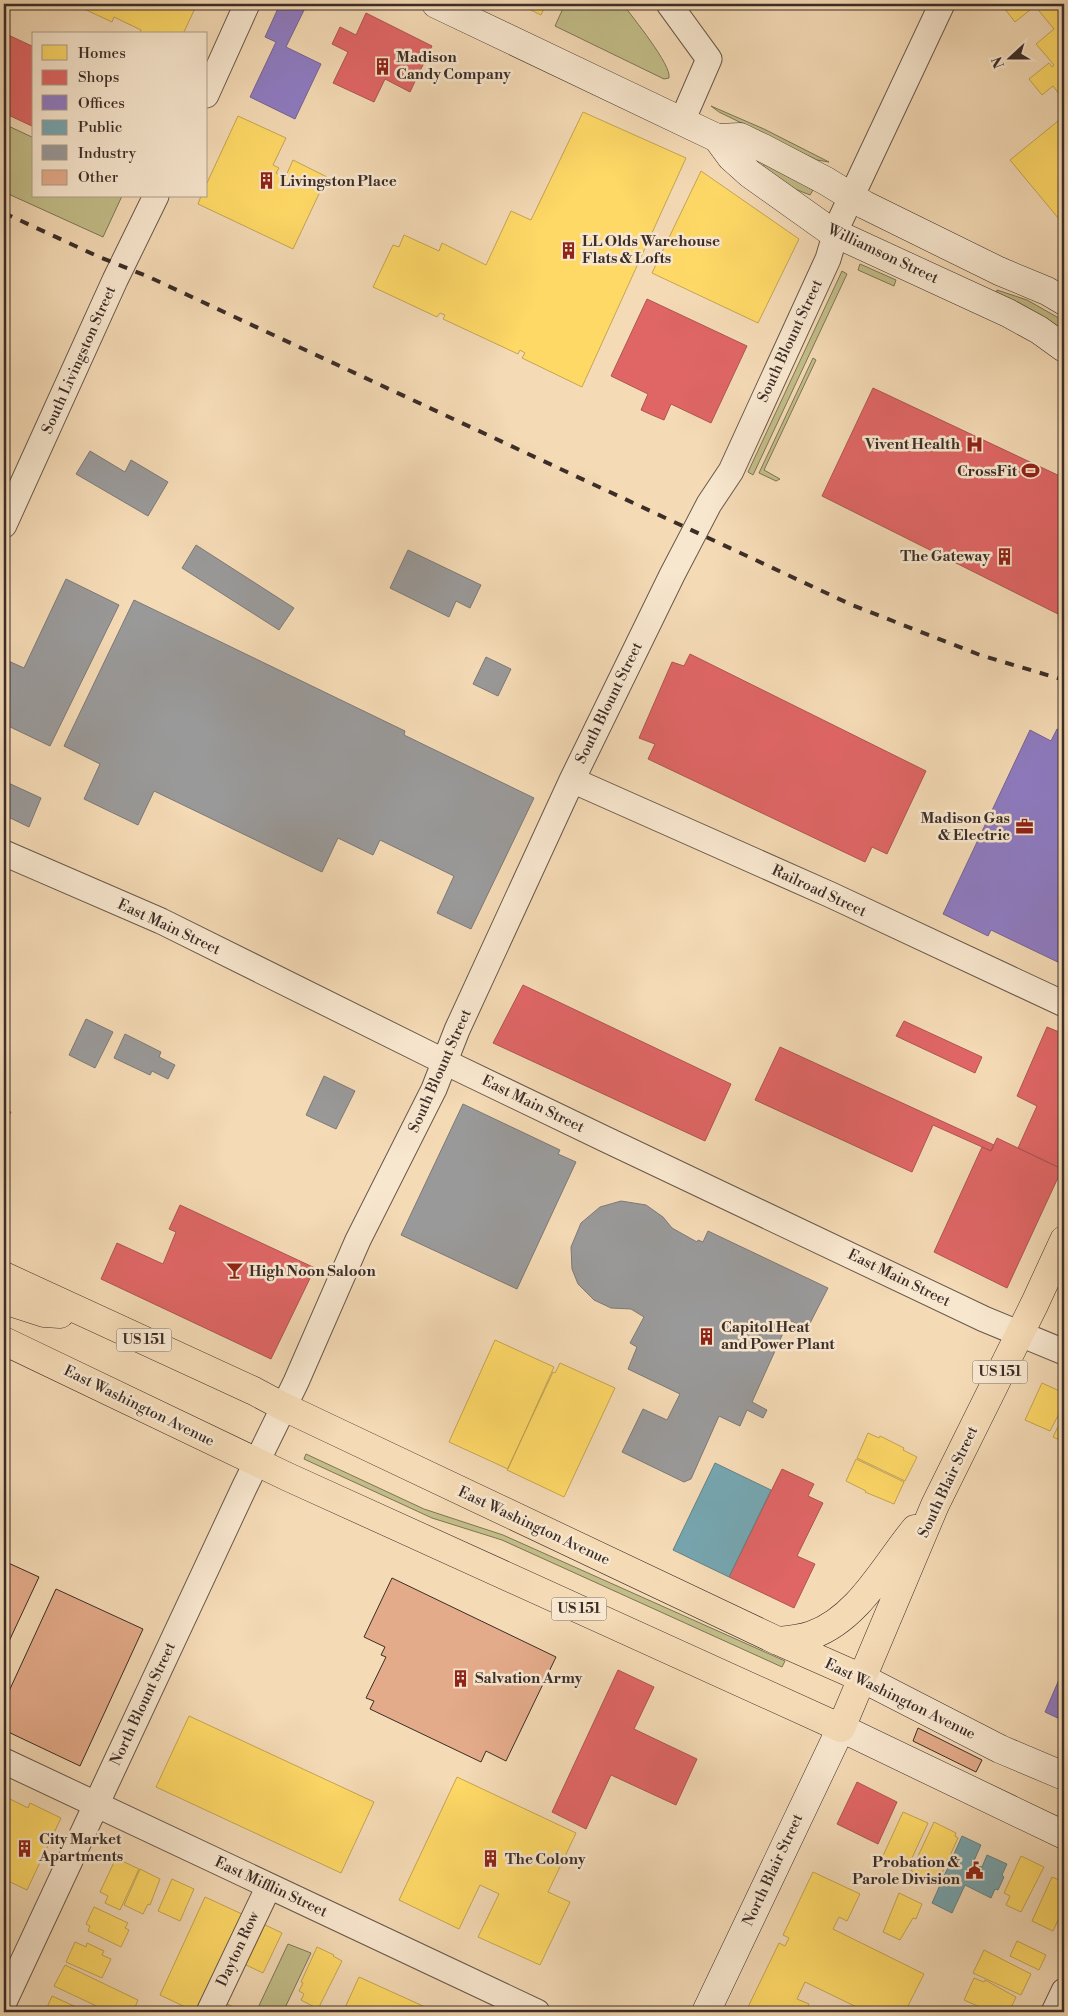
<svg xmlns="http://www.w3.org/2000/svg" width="1068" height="2016" viewBox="0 0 1068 2016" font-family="'Libre Bodoni',serif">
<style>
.green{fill:#c2bd88;stroke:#7e7558}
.homes{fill:#ffd966;stroke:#c4a553}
.shops{fill:#e06666;stroke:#ae5553}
.offices{fill:#8e7cc3;stroke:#756494}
.public{fill:#76a5af;stroke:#648186}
.industry{fill:#999;stroke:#7d7977}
.building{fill:#e4ab8a;stroke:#3b2d28}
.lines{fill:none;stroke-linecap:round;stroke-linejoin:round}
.street-casing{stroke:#69584b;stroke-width:27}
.secondary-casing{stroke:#3b2d28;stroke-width:29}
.primary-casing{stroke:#3b2d28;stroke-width:29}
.street{stroke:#f8e7cf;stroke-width:25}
.secondary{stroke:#f8e7cf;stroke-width:28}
.primary{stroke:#f4dab5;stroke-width:28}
.rail{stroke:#3b2d28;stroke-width:4;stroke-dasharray:9 9;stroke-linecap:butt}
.labels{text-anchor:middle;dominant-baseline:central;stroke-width:5;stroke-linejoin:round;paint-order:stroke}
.shield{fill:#f8e7cf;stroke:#74655a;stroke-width:1}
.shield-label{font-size:14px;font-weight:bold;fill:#3b2d28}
.poi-label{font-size:15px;font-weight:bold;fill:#3b2d28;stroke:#f8e7cf;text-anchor:start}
.street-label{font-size:15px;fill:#3b2d28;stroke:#f8e7cf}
</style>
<rect width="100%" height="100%" fill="#f4dab5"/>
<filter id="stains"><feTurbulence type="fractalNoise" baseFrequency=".004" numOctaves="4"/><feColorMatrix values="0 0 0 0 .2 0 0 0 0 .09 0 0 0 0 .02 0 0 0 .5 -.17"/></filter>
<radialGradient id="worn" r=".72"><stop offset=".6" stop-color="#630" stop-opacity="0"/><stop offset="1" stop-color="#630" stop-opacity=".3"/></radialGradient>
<path class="green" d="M565 4H623C632 17 672 65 669 78L664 79 555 26Z
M711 106 764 129 829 162 817 160 719 112Z
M4 124 34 138V196H122L103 237 4 192Z
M765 163 813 190 810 195 795 189 763 167Z
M860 264 896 280 894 286 858 270Z
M842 271 847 274 753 475 748 472Z
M997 290 1027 300 1064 321V330L996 295Z
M813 358 816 360 764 470 780 479 776 481 759 473Z
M306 1454 424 1509 503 1535 785 1661 782 1667 502 1540 432 1518 304 1459Z
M288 1944 311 1953 283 2012H256Z"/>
<path class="homes" d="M83 4H197L183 34H139L141 30 114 17 112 22 82 8Z
M525 4H546L541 15 523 6Z
M1001 4H1064L1063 99 1053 86 1042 95 1029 79 1049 63 1052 67 1054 65 1036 44 1054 29 1035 6 1015 22Z
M583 112 686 158 582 387 522 358 525 353 520 350 518 354 443 319 445 315 440 313 437 317 373 287 393 245 399 247 404 235 439 251 442 243 486 265 511 211 531 220Z
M238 116 286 138 273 165 279 168 276 173 285 178 293 160 327 177 293 249 198 204 201 196H206V185Z
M1058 121 1064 129V225L1010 160Z
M701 171 799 239 758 323 652 273Z
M495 1340 554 1367 508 1469 449 1442Z
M560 1363 615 1388 564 1497 507 1470 553 1372 555 1373Z
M1042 1383 1064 1393V1404L1050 1431 1025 1420Z
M1064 1414V1442L1053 1437Z
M868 1433 879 1438 880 1436 904 1448 903 1450 917 1457 905 1481 857 1458Z
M856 1459 904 1482 894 1504 865 1492 866 1491 846 1481Z
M189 1716 374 1802 341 1873 156 1787Z
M457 1777 576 1833 548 1892 570 1902 540 1965 478 1937 499 1894 480 1885 459 1929 399 1900Z
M4 1796 28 1808 30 1803 61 1818 27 1890 4 1879Z
M903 1812 928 1823 907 1869 882 1858Z
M934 1822 956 1833 955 1836 958 1838 937 1884 911 1871Z
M1021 1856 1044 1867 1021 1912 1006 1905 1010 1896 1004 1893Z
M116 1858 139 1869 120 1910 105 1903 108 1896 100 1892Z
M140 1869 160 1879 150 1905 148 1904 143 1914 124 1905Z
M813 1872 860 1894 847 1921 839 1917 833 1929 924 1974 905 2012H867L805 1982 797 1999 809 2004 805 2012H759L748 2007 779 1943 785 1946 789 1938 783 1935Z
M1052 1877 1064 1882V1915L1062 1920 1059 1918 1053 1931 1032 1921Z
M172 1879 194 1889 180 1921 158 1911Z
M899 1893 922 1904 916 1919 913 1918 900 1940 883 1932Z
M205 1897 242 1914 196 2012 160 1995Z
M94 1907 128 1923 125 1928 129 1930 121 1947 88 1931 90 1926 86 1924Z
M261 1923 282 1933 263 1973 240 1962Z
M1017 1941 1046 1955 1039 1970 1010 1956Z
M75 1942 86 1947 87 1943 104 1951 102 1955 111 1959 102 1978 66 1962Z
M317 1947 334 1955 333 1956 342 1961 318 2009 301 2000 304 1994 299 1991 303 1983 301 1982Z
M984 1950 1031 1974 1021 1995 973 1973Z
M65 1965 138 2000 133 2012H109L54 1986Z
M359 1977 434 2011 433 2012H343Z
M974 1978 984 1982 985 1980 1016 1997 1009 2012H991L964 2000Z
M52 1996 87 2012H45Z
M225 2003 245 2012H221Z"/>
<path class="shops" d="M366 13 432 46 410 92 385 79 374 102 333 83 348 52 332 44 340 27 356 35Z
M4 33 34 47V127L4 113Z
M647 299 747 346 711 423 671 404 664 420 652 415 641 410 648 394 611 376Z
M873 388 1064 478V617L822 496Z
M690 654 926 771 887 854 872 847 865 862 648 759 655 744 639 738 672 662 684 666Z
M523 985 731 1084 705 1141 493 1043Z
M904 1021 982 1057 975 1073 896 1036Z
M1047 1027 1064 1034V1164L1062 1169 1018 1148 1037 1106 1017 1096Z
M780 1047 994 1145 991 1151 933 1125 912 1172 755 1100Z
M4 1109 11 1112 4 1125Z
M997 1138 1062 1169 1007 1288 934 1252 982 1147 991 1151Z
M180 1205 315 1268 271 1359 101 1279 117 1243 163 1264 176 1232 169 1229Z
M782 1469 814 1484 808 1496 823 1503 797 1556 815 1564 794 1608 729 1577Z
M618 1670 654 1687 634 1729 697 1759 676 1805 611 1775 586 1829 552 1812Z
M857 1782 897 1802 878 1844 837 1824Z"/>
<path class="offices" d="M280 4H307L286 47 321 64 295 119 250 97 276 42 265 37Z
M1057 729 1064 732V965L991 930 988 936 943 914 1030 730 1051 741Z
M1064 1668V1721L1045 1712Z"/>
<path class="public" d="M715 1463 771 1490 729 1577 673 1550Z
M962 1836 981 1845 973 1863 982 1867 987 1855 1007 1864 1002 1875 1004 1877 998 1890 995 1889 991 1898 965 1885 952 1913 932 1903Z"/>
<path class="industry" d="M90 451 125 472 131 460 168 482 148 516 76 474Z
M196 545 294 608 279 630 182 568Z
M408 550 481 585 470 608 456 601 449 617 390 588Z
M66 579 119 605 50 746 4 724V659L24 668Z
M134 600 405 731 404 735 534 798 471 929 437 913 454 876 380 840 373 855 338 838 322 872 154 791 138 825 84 799 100 764 64 746Z
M486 657 511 669 498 696 473 684Z
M4 781 41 798 29 827 4 815Z
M86 1019 113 1032 95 1068 69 1055Z
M125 1034 161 1052 159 1057 175 1065 168 1079 152 1071 150 1075 114 1058Z
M324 1076 355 1091 336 1129 306 1115Z
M463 1104 560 1150 558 1154 576 1162 517 1289 401 1235Z
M621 1201 646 1205 663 1217 672 1228 697 1242 698 1240 703 1242 708 1231 828 1288 807 1329 789 1320 752 1402 767 1410 763 1418 747 1410 740 1426 719 1416 691 1479 684 1482 622 1452 643 1409 667 1420 680 1394 628 1369 637 1347 630 1343 644 1317 631 1309 611 1308 594 1300 578 1284 572 1269 571 1247 581 1223 600 1207Z"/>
<path class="building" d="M4 1561 39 1577 4 1652Z
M392 1578 556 1657 506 1761 486 1751 481 1762 370 1709 374 1701 366 1698 386 1657 381 1655 385 1647 364 1637Z
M56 1589 143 1629 80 1766 4 1730V1702Z
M918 1728 982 1760 976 1772 913 1741Z"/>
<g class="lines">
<defs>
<path id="street" d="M669 4 709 59 682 121
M206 95 247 4
M4 525 115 280 156 196
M572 780 831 895 1064 1004
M4 853 161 921 445 1062 605 1139 984 1319 1064 1352
M4 1761 537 2012
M4 2002 244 1488 296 1382 358 1240 434 1089 457 1030 572 780 672 575 709 504 731 471 828 259 838 225 942 4
M209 2012 269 1886
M1054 2012 1064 1991"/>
<path id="secondary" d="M436 4 717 138 740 137 763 148 826 181 865 205 999 271 1047 291 1064 301
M717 138 731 157 750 174 830 231 1008 313 1039 330 1064 348
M862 1678 1000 1749 1064 1776
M706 2012 841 1728 1064 1835"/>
<path id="primary" d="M4 1276 254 1391 284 1407 778 1641 862 1678
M4 1300 44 1313 60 1314
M4 1341 288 1477 841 1728 935 1505 1035 1303 1064 1240
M778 1641C790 1640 801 1639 812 1635 859 1618 885 1565 915 1529"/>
</defs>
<use href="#street" class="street-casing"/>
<use href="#secondary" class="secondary-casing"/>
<use href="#primary" class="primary-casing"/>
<use href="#street" class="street"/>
<use href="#secondary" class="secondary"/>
<use href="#primary" class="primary"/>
<path class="rail" d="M4 213 97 256 149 277 852 605 980 655 1064 680"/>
</g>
<defs>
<symbol id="building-bare" viewBox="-9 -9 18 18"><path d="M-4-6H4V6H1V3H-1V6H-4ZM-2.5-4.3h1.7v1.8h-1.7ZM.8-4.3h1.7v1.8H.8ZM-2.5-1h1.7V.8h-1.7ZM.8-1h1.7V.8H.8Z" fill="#8f2418" stroke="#f8e7cf" stroke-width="2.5" paint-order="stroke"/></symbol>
<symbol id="hospital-bare" viewBox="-9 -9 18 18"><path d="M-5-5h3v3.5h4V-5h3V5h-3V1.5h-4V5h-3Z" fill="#8f2418" stroke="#f8e7cf" stroke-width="2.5" paint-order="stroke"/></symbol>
<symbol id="stadium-bare" viewBox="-9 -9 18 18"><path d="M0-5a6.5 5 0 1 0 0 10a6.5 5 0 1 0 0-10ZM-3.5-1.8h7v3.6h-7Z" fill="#8f2418" stroke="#f8e7cf" stroke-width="2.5" paint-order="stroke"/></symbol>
<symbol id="office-bare" viewBox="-9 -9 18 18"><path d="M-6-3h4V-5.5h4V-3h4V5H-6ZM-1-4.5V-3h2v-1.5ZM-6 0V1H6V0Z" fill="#8f2418" stroke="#f8e7cf" stroke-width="2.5" paint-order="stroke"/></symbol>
<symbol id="bar-bare" viewBox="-9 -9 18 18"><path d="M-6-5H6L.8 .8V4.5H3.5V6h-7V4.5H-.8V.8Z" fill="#8f2418" stroke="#f8e7cf" stroke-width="2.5" paint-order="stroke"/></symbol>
<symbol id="civic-bare" viewBox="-9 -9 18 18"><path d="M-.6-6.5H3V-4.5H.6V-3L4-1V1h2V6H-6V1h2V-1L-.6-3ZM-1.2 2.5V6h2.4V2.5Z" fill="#8f2418" stroke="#f8e7cf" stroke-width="2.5" paint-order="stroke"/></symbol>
</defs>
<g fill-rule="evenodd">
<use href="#building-bare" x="370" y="54" width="25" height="25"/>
<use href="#building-bare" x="254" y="168" width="25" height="25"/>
<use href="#building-bare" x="556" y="238" width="25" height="25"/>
<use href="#hospital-bare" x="962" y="432" width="25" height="25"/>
<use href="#stadium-bare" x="1018" y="458" width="25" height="25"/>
<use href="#building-bare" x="992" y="544" width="25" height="25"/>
<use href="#office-bare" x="1012" y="814" width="25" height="25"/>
<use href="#bar-bare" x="222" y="1258" width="25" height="25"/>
<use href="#building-bare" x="694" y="1324" width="25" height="25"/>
<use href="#building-bare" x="448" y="1666" width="25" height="25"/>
<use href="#building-bare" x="12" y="1836" width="25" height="25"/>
<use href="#building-bare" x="478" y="1846" width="25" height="25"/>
<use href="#civic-bare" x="962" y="1858" width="25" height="25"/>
</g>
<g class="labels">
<g class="shield">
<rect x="116.5" y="1328.5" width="55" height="23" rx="4"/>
<rect x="972.5" y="1360.5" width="55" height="23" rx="4"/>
<rect x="551.5" y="1597.5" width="55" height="23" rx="4"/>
</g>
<g class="shield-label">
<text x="144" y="1340">US 151</text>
<text x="1000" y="1372">US 151</text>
<text x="579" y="1609">US 151</text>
</g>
<g class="poi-label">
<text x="396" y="57">Madison<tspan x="396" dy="17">Candy Company</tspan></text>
<text x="280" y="181">Livingston Place</text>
<text x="582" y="241">LL Olds Warehouse<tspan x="582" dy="17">Flats &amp; Lofts</tspan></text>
<text x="960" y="444" text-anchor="end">Vivent Health</text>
<text x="1017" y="471" text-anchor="end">CrossFit</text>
<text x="990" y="556" text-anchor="end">The Gateway</text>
<text x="1010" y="818" text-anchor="end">Madison Gas<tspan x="1010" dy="17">&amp; Electric</tspan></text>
<text x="249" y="1271">High Noon Saloon</text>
<text x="721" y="1327">Capitol Heat<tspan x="721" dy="17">and Power Plant</tspan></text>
<text x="475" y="1678">Salvation Army</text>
<text x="39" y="1839">City Market<tspan x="39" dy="17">Apartments</tspan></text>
<text x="505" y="1859">The Colony</text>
<text x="960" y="1862" text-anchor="end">Probation &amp;<tspan x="960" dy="17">Parole Division</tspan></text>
</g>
<g class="street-label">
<text transform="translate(883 254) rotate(25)">Williamson Street</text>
<text transform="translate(790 341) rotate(-65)">South Blount Street</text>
<text transform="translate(79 360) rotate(-66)">South Livingston Street</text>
<text transform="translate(609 703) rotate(-64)">South Blount Street</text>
<text transform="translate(819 891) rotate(25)">Railroad Street</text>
<text transform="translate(169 927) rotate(25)">East Main Street</text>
<text transform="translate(440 1071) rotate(-66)">South Blount Street</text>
<text transform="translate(533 1104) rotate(26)">East Main Street</text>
<text transform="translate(899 1278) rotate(26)">East Main Street</text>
<text transform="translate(139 1406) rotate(26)">East Washington Avenue</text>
<text transform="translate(948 1482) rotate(-65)">South Blair Street</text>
<text transform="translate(534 1526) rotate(25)">East Washington Avenue</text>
<text transform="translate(900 1699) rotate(26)">East Washington Avenue</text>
<text transform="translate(143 1704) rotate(-65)">North Blount Street</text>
<text transform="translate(773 1870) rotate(-65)">North Blair Street</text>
<text transform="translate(271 1887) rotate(25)">East Mifflin Street</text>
<text transform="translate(238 1949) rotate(-65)">Dayton Row</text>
</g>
</g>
<rect width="1068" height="2016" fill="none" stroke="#f4dab5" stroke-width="20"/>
<rect x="5" y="5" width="1058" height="2006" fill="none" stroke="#3b2d28" stroke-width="2.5"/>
<rect x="10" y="10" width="1048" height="1996" fill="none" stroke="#3b2d28"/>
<rect x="32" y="32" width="175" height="165" fill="#f8e7cf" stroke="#ac9d8c"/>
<rect x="42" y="45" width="25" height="15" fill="#ffd966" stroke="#ac9d8c"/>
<text x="78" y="58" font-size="15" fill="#3b2d28">Homes</text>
<rect x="42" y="70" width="25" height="15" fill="#e06666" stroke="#ac9d8c"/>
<text x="78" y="82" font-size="15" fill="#3b2d28">Shops</text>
<rect x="42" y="95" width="25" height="15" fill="#8e7cc3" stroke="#ac9d8c"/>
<text x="78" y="108" font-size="15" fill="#3b2d28">Offices</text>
<rect x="42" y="120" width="25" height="15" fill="#76a5af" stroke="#ac9d8c"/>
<text x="78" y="132" font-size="15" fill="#3b2d28">Public</text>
<rect x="42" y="145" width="25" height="15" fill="#999999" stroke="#ac9d8c"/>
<text x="78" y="158" font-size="15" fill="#3b2d28">Industry</text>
<rect x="42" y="170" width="25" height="15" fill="#e4ab8a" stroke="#ac9d8c"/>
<text x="78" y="182" font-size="15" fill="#3b2d28">Other</text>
<g transform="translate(1010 58) rotate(249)" stroke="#f8e7cf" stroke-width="4" paint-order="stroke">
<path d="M0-4L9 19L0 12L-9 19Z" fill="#3b2d28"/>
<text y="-8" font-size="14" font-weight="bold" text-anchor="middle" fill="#3b2d28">N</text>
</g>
<rect width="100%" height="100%" filter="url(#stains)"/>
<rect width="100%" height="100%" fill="url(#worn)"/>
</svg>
